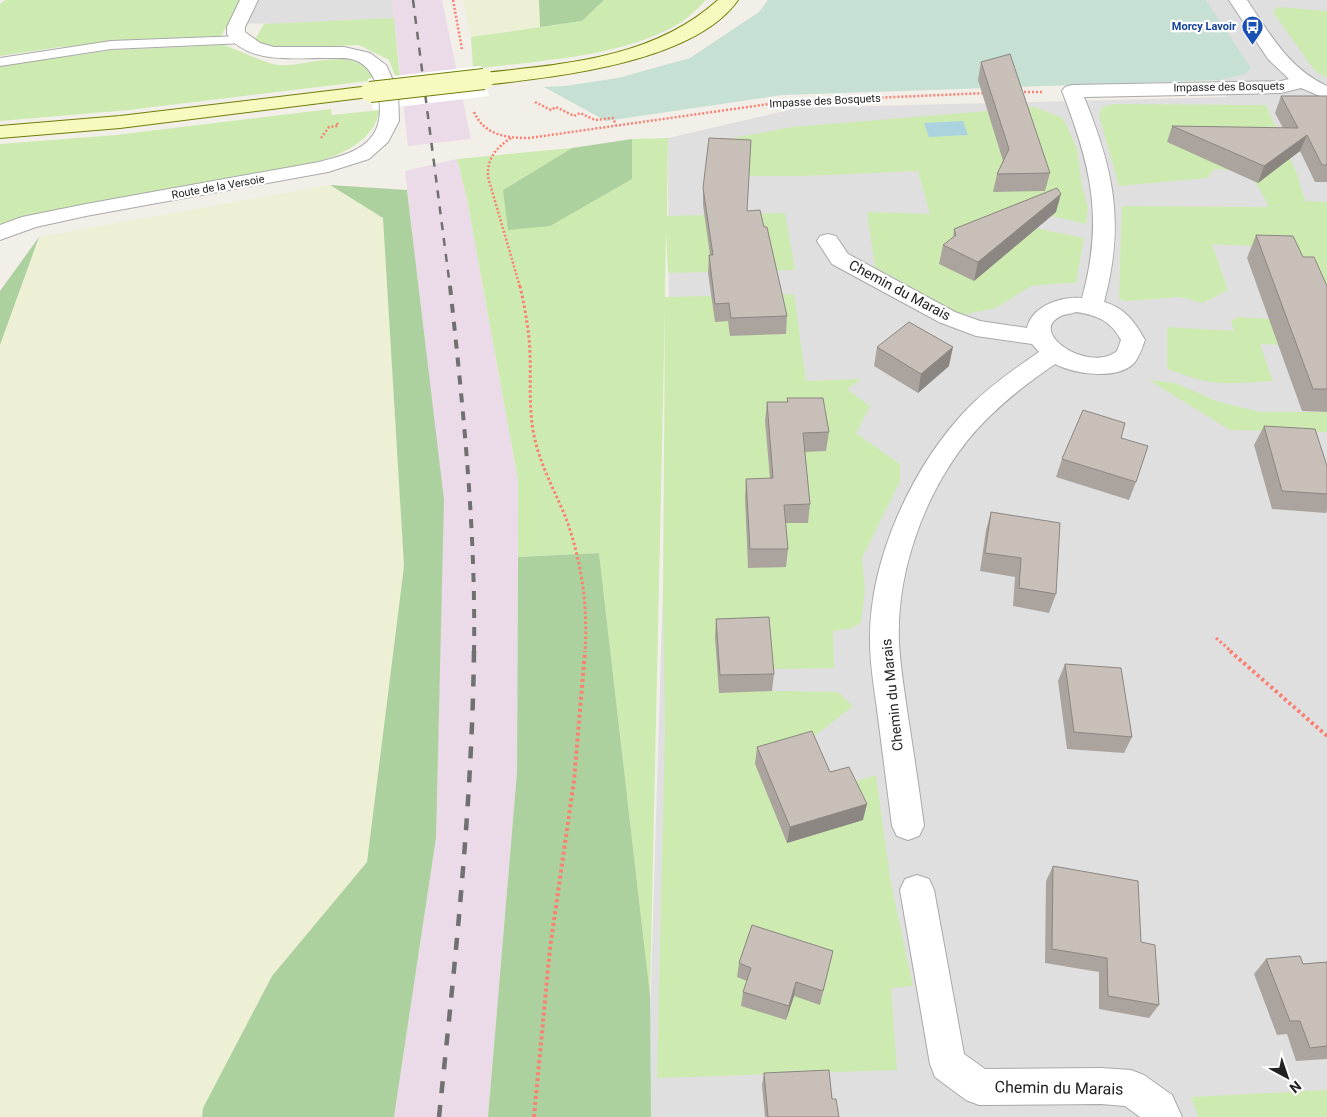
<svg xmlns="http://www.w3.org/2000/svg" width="1327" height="1117" viewBox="0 0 1327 1117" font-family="Roboto,sans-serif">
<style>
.residential{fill:#e0dfdf}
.industrial{fill:#ebdbe8}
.farmland{fill:#eef0d5}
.grass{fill:#cdebb0}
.forest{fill:#add19e}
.wetland{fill:#c6e0d4}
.water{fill:#aad3df}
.pier{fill:#fff}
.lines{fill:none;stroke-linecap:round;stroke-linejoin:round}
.service-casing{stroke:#a9a9a9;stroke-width:2}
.minor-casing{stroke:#a9a9a9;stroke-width:2}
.secondary-casing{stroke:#707d05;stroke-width:2}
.path-far2{stroke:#fa8072;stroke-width:2.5;stroke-dasharray:2 2;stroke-linecap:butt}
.path-far1{stroke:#fa8072;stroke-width:3;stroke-dasharray:2.5 2.5;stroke-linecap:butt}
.path{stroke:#fa8072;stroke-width:4;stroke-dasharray:3 3;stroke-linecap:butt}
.service{fill:#fff;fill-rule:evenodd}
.minor{fill:#fff;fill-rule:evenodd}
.secondary{fill:#f7fabf;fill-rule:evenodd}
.rail-far2{stroke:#707070;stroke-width:2.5;stroke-dasharray:8 8;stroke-linecap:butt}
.rail-far1{stroke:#707070;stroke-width:4;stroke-dasharray:9 9;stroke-linecap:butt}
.rail{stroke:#707070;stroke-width:4.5;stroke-dasharray:12 12;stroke-linecap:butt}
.secondary-bridge-casing{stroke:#707d05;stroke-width:22;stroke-linecap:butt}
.secondary-bridge{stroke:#f7fabf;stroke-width:20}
.wall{fill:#aba49e}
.shaded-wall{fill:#8b8681}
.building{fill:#c7bfb8;stroke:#8b8681}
.labels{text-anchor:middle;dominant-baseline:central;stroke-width:4.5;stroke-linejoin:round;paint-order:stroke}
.far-transit-label{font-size:11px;font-weight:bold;fill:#164399;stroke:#fff;text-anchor:end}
.far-street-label{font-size:11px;fill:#222;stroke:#fff}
.street-label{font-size:14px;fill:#222;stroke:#fff}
.near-street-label{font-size:16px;fill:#222;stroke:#fff}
</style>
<rect width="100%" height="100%" fill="#f2efe9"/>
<path class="residential" d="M241 0H392L394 18 275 24 229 23Z
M1168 0H1327V1117H647L669 386 668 138 797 108 1227 97Z"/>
<path class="industrial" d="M392 0H442L471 139 408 146Z
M457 159 467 199 518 480 517 772 488 1117H394L436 838 427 359 405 171Z"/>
<path class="farmland" d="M463 0H539L540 27 471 37Z
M330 185 383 218 404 566 367 862 272 976 203 1108 202 1117H0V345L39 237Z"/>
<path class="grass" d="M5 0H241L221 36 130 40 60 47 0 56V4Z
M604 0H706C699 7 691 15 683 21 629 56 545 60 482 68L481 66 473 67 471 37 582 21Z
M1278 7 1327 11V78L1315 71 1273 12Z
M394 18 400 78H396L389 60 359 45 271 48 253 43 264 24Z
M224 45C238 50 265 63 278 65 310 67 354 44 375 78L368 79V81L129 110 0 121V66L113 50Z
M1113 104 1266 105 1297 174 1305 201 1327 202V347L1260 344 1273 381C1250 382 1224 386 1201 380 1190 378 1179 372 1167 369V327L1234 331 1231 321 1238 317 1307 321 1269 247 1212 244 1228 290 1203 303 1180 297 1126 301 1119 299 1122 206 1269 207C1254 176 1250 170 1214 169L1207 178 1119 186 1099 115 1102 107Z
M1035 107 1063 118 1077 149 1082 187 1088 207 1086 224 1038 213 1031 227 1084 238 1076 283 1050 284 1031 286 996 308 962 315 875 267 867 212 930 214 918 171 803 176H749L708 156 707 143 792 127Z
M331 109 332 115 380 110C373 140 348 151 321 161L53 211 14 220 0 226V144L116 135Z
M668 138 667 216 785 213 795 270 668 273 666 231 665 297 794 294 806 381 862 379 847 389 870 406 856 433 900 464V481L862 558 865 592 861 622 853 628 833 631 834 668 770 669 772 691 838 692 853 706 793 753 815 793 876 775 890 878 913 986 891 988 897 1070 657 1078 665 730 663 599 665 309 650 995 599 553 518 557V480L467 199 457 159 572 148 503 190 632 179V139Z
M1149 380 1175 383 1219 402 1260 412H1327V432L1230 430Z
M1327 1090V1117H1198L1191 1097Z"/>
<path class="forest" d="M539 0H604L582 21 540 27Z
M632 139V179L550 226 508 230 503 190 572 148Z
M330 185 407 190 444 500 436 838 394 1117H202L203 1108 272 976 367 862 404 566 383 218Z
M39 237 0 345V291Z
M599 553 650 995 651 1117H488L517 772 518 557Z"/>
<path class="wetland" d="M768 0H1206L1251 68 1245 74 1220 80 783 95 606 121 544 87 565 86 618 78 690 58 759 12Z"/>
<path class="water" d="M963 121 968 135 929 137 924 123Z"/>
<path class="pier" d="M481 66 489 96 373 110 368 79Z"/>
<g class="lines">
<defs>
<path id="service" d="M241 36 247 40 245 43 111 49 0 66V58L111 41Z"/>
<path id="minor" d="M240 0H258L245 27V32L260 43 274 47H344L370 53 386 65 398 91 399 121 388 142 369 159 328 172 86 216 36 227 0 240V225L22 217 86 204 319 162C338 157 361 152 373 135 380 125 381 111 379 98 378 84 371 67 357 61 349 57 339 58 330 58 297 57 249 66 227 34V27Z
M1229 0H1247C1269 33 1289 69 1327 86V99L1301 88 1281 93 1084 97C1114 171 1125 223 1104 302 1125 308 1135 322 1145 340 1142 348 1140 355 1135 362 1119 381 1074 374 1055 364 1023 386 992 410 967 441 924 495 896 573 899 642 900 665 904 687 907 710 913 749 919 787 924 826L919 836 908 840 897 836 892 826C887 787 882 748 877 709 874 687 870 664 870 641 869 560 912 466 968 408 989 387 1014 369 1039 352L1032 344 976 336 939 322 832 264 817 241 820 236 828 234 836 236 848 254 955 312 980 321 1027 328C1032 306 1061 296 1082 298 1104 219 1091 166 1062 91L1065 87 1072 85 1281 81 1289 79 1268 59ZM1076 312C1097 315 1111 321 1121 340L1117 351C1089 374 1026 332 1061 316 1065 314 1071 314 1076 312Z
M917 875 929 879 934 890 964 1054 985 1069 1101 1068 1131 1070 1144 1075 1172 1095 1182 1117H1140L1125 1106 1101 1104 979 1105 966 1100 935 1077 930 1064 900 890 905 879Z"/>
<path id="secondary" d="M718 0H738C694 63 555 77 484 85L477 83 474 79 477 75 484 73C566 64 654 58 718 0Z
M370 86 377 88 380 92 377 96 120 128 0 138V126L120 116Z"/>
</defs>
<use href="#service" class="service-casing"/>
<use href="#minor" class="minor-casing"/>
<use href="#secondary" class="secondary-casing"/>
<path class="path-far2" d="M453 0 462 49
M1020 92H1044
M535 102 551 110 556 107 574 116 580 113 595 120 613 118 616 125
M474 112C484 135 506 138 529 138L783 102 986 93
M321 138 329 127 338 126 337 123
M511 138C496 148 487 158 488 177L520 287"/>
<path class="path-far1" d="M520 286C525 308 529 330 530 353 531 382 528 411 535 440 541 467 557 495 567 521 582 564 588 607 585 652
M1216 638 1232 652"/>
<path class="path" d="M1230 651 1327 736
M534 1117 550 948 574 781 585 651"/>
<use href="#service" class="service"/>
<use href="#minor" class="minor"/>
<use href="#secondary" class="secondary"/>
<path class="rail-far2" d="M413 0 450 287"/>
<path class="rail-far1" d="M450 286C463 407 476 530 474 652"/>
<path class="rail" d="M439 1117C455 962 472 807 474 651"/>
<defs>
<path id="secondary-bridge" d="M370 92 484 79"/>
</defs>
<use href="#secondary-bridge" class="secondary-bridge-casing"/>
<use href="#secondary-bridge" class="secondary-bridge"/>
</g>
<path class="wall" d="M981 62 1050 173 1045 191 993 192 997 174 1003 161 978 80Z
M1281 96H1327V182H1315L1300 151 1258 183 1167 142 1172 126 1283 128 1275 113Z
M703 188 747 211 787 316 786 334 730 336 728 321 715 322 708 273 709 255H710L703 205Z
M1056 212 974 281 939 264 943 245 953 238 954 229Z
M1256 235 1303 257 1327 286V412L1302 411 1247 258Z
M877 347 949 366 918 393 874 366Z
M787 398 829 432 826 451 805 452 810 504 808 523H785L788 549 786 567 748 568 745 498 746 479H770L765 421 767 402H787Z
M1264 426 1327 466V510L1326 513 1272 509 1254 445Z
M1062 459 1136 482 1129 500 1056 477Z
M991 512 1056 594 1049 613 1013 606 1015 577 980 571 986 530Z
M716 619 774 674 772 691 719 693 715 637Z
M1065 664 1132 737 1124 753 1067 749 1058 681Z
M757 747 830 772 863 820 787 843 755 764Z
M1053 866 1141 942 1159 1005 1149 1018 1099 1009V972L1045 963 1046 881Z
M833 951 820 1005 794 996 786 1020 741 1006 743 992 747 981 737 977 739 963Z
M1266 959 1303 964 1327 962V1059L1296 1061 1287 1034 1277 1035 1254 974Z
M764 1073 832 1099 839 1117H765L762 1085Z"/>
<path class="shaded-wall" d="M1307 135 1300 151 1258 183 1264 166Z
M1061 194 1056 212 974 281 978 262Z
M953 347 949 366 918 393 921 374Z
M867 804 863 820 787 843 790 827Z
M796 982 794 996 786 1020 789 1006Z"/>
<path class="building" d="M1010 54 1050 173 997 174 1009 149 981 62Z
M1281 96H1327V165H1322L1307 135 1264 166 1172 126 1298 128Z
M709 138 751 140 747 211 760 210 764 227H767L787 316 731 318 729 303 715 304 709 255H713L703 188Z
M1057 188 1061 194 978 262 943 245 956 235 954 229Z
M1256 235 1293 236 1303 257H1314L1327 286V389H1313Z
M909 322 953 347 921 374 877 347Z
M787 398H823L829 432 803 433 810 504 784 505 788 549H750L746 479 773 478 767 402H788Z
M1083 410 1125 423 1121 438 1148 446 1136 482 1062 459Z
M1264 426 1315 429 1327 466V494L1282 491Z
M991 512 1060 523 1056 594 1019 588 1021 558 985 553Z
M769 617 774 674 720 675 716 619Z
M1065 664 1121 668 1132 737 1074 732Z
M812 731 830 772 849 767 867 804 790 827 757 747Z
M1053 866 1138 881 1141 942 1155 945 1159 1005 1108 996 1107 958 1052 949Z
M752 925 833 951 823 991 796 982 789 1006 743 992 751 968 739 963Z
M1300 956 1303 964 1327 962V1046L1310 1048 1300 1021H1290L1266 959Z
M829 1070 832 1099H836L839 1117H768L764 1073Z"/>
<defs>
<symbol id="bus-pin" viewBox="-11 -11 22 30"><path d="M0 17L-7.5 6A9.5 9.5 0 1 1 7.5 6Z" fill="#1a4fb4" stroke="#fff"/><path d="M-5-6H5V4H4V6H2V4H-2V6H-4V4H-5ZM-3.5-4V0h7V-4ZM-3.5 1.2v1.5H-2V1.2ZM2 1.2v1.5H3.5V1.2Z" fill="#fff"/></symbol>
</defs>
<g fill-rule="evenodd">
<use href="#bus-pin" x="1240" y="14" width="25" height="34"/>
</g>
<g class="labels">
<g class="far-transit-label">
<text x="1236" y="26">Morcy Lavoir</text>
</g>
<g class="far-street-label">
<text transform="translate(1229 87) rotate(-1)">Impasse des Bosquets</text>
<text transform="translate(825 101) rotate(-3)">Impasse des Bosquets</text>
<text transform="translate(218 187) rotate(-10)">Route de la Versoie</text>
</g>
<g class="street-label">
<text transform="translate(900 290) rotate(28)">Chemin du Marais</text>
<text transform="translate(892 695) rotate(-96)">Chemin du Marais</text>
</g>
<g class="near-street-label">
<text transform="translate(1059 1088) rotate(1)">Chemin du Marais</text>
</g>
</g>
<g transform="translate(1287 1077) rotate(140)" stroke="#ffffff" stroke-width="4" paint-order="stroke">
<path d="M0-4L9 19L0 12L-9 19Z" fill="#222222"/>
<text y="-8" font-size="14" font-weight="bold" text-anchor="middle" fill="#222222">N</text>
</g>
</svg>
